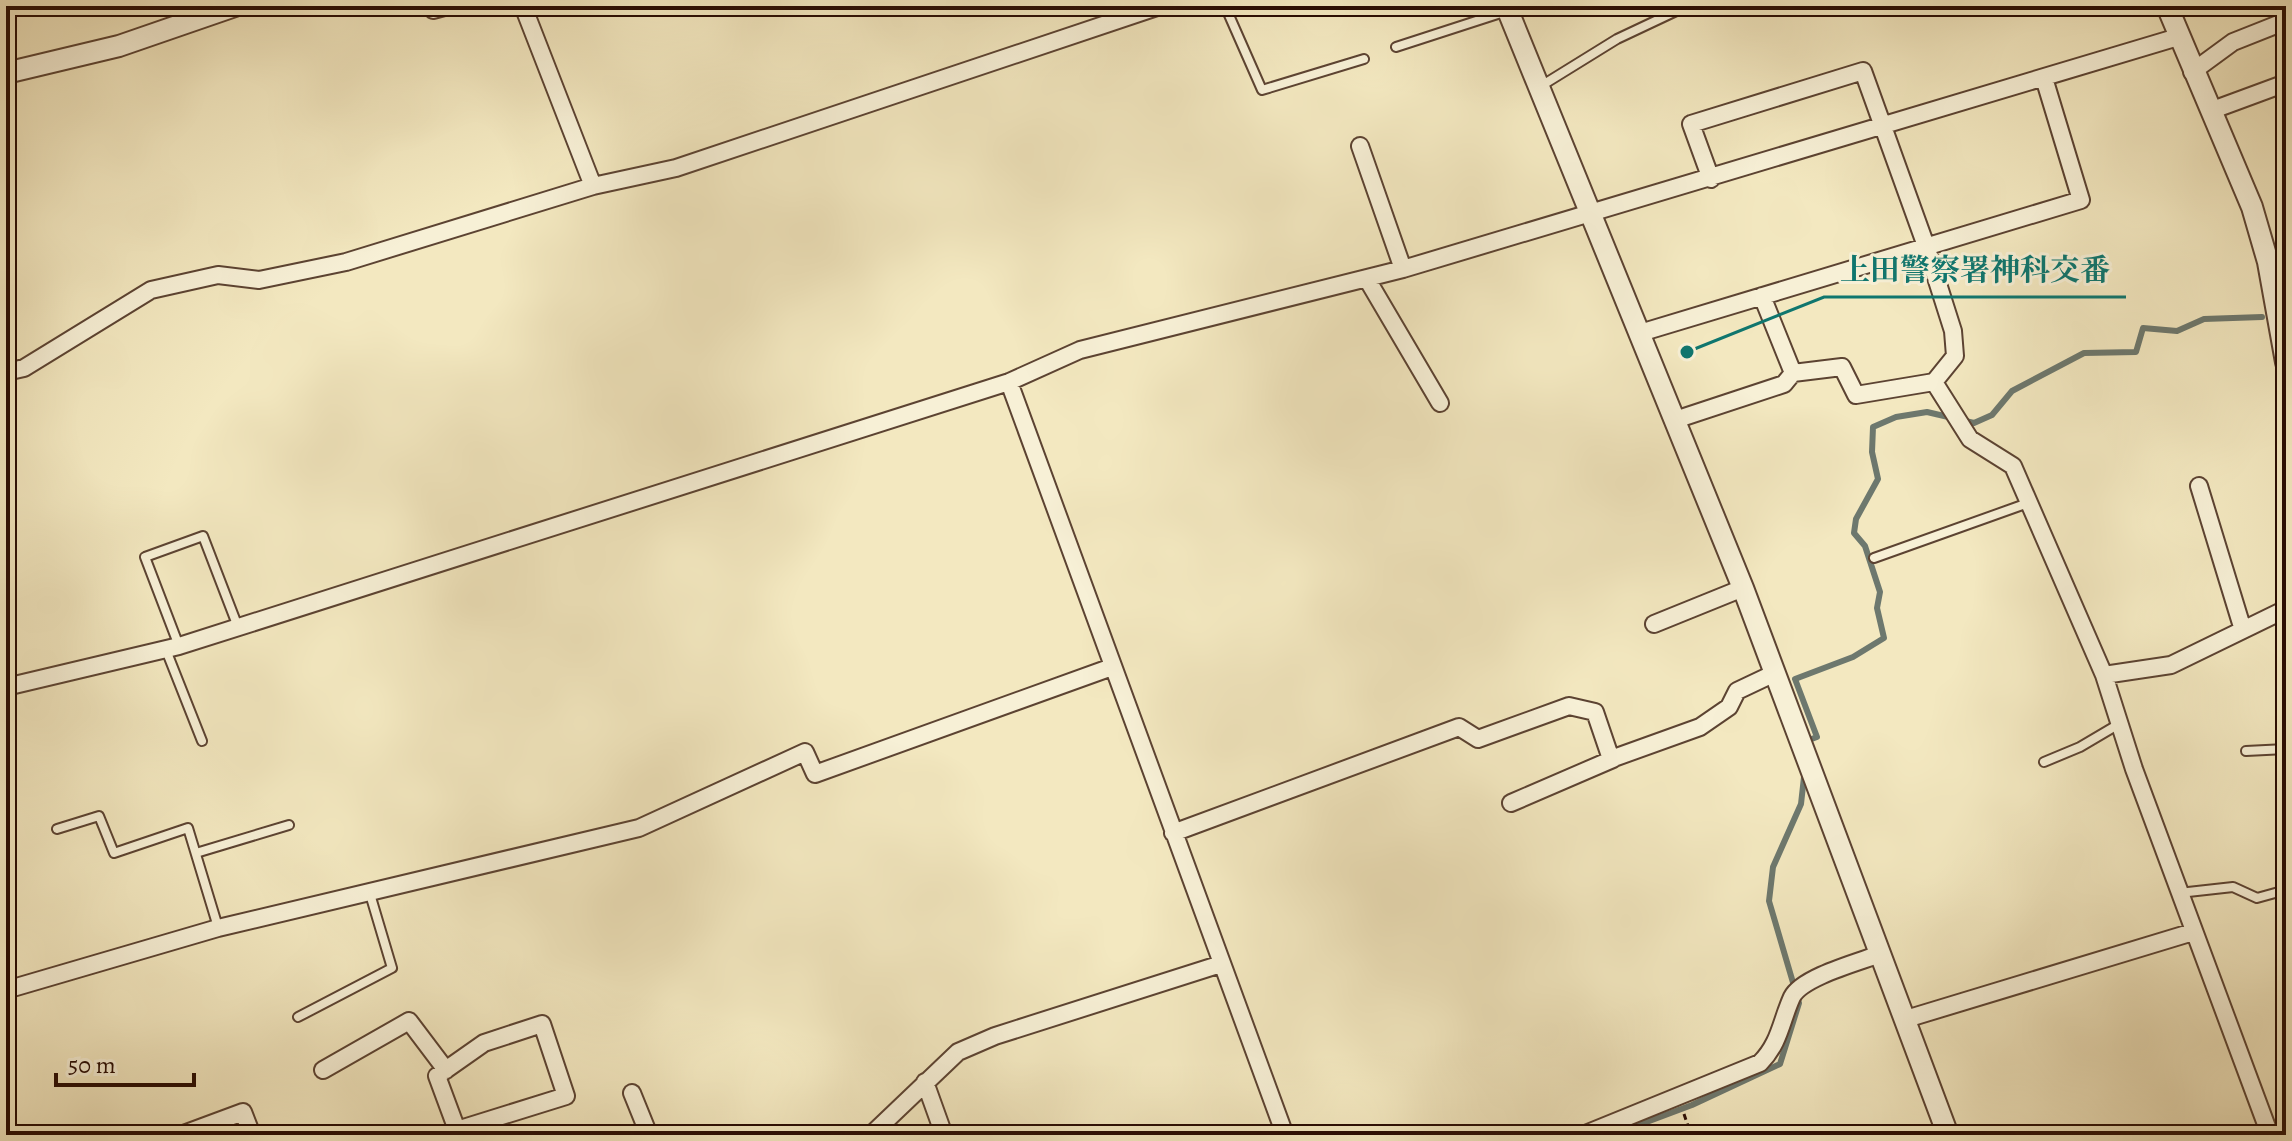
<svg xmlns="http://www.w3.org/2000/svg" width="2292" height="1141" viewBox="0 0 2292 1141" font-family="Alegreya,'Noto Serif JP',serif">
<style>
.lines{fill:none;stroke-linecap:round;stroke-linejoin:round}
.stream{stroke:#6d786e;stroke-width:6}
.service-casing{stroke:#5c4332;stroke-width:12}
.minor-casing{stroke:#5c4332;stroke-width:20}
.tertiary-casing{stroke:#5c4332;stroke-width:24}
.path{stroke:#290c03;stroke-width:3;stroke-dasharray:6 4;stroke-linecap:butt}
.service{stroke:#f7f0d6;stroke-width:8}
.minor{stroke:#f7f0d6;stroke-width:16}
.tertiary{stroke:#f7f0d6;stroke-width:20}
.leader{fill:none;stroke:#0f766e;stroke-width:3}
.callout-dot{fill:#0f766e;stroke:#f7f0d6;stroke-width:3}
.callout-label{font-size:30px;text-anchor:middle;font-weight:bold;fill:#0f766e;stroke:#f7f0d6;stroke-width:6;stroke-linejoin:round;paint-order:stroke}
</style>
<rect width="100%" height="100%" fill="#f3e8c0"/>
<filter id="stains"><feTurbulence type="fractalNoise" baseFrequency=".0025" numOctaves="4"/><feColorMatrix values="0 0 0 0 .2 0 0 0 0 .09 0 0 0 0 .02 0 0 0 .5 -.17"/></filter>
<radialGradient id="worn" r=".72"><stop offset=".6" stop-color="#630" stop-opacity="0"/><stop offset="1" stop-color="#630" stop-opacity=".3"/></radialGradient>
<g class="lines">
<path class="stream" d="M1806 741 1817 737 1795 679 1853 657 1884 638 1877 608 1880 592 1865 546 1854 533 1856 519 1878 479 1872 452 1873 427 1896 417 1927 412 1974 423 1992 415 2012 391 2084 353 2136 352 2143 328 2177 331 2204 319 2262 317
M1612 1135 1692 1105 1780 1064 1799 1003 1769 901 1773 867 1801 804 1804 777"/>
<defs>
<path id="service" d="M1225 6 1262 90 1364 59
M1396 47 1507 11
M1541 86 1617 39 1687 6
M1874 558 2028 503
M179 646 145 557 203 536 238 627
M166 650 202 741
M2246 751 2286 749
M2044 762 2080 747 2119 724
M57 829 99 816 114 853 188 828 218 927
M196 853 289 825
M2179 893 2233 887 2257 898 2286 890
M298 1017 392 968 370 894"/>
<path id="minor" d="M432 6 433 10 448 6
M523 6 593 186
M2192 72 2233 42 2286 21
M2210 111 2286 83
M1360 146 1403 269
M1711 179 1691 124 1863 71 1926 246 1953 331 1955 356 1934 382 1856 395 1842 367 1793 373 1762 296
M1367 279 1440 403
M1640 333 2081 200 2044 78
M6 372 24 368 151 290 218 275 259 280 346 262 593 186 676 168 1160 6
M1009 382 1285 1135
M1934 382 1970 439 2013 466 2104 675 2134 769 2270 1135
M1675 420 1784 384 1793 373
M2199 486 2243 630
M1654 624 1743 588
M2104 675 2171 665 2286 609
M6 687 179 646 1009 382 1080 350 1403 269 2178 37
M1511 803 1613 759
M1173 833 1459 727 1478 739 1569 706 1595 712 1611 759 1700 727 1729 707 1737 691 1775 673
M6 990 218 928 639 828 805 752 815 774 1112 667
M1906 1019 2193 932
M323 1070 409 1021 446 1070
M925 1082 944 1135
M632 1093 649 1135
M181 1135 243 1112 252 1135
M441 1135 566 1096 542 1024 484 1043 437 1076 457 1130
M871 1135 958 1052 995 1036 1221 964
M1583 1135 1760 1063C1780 1043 1781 1021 1792 997 1802 977 1859 962 1880 954"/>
<path id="tertiary" d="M1506 6 1743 588 1948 1135
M2167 6 2252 207 2268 262 2286 362
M6 73 119 46 235 6"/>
</defs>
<use href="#service" class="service-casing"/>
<use href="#minor" class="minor-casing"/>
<use href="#tertiary" class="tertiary-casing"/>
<path class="path" d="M1684 1114 1691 1135"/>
<use href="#service" class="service"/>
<use href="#minor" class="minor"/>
<use href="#tertiary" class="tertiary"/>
</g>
<path class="leader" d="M1687 352L1824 297H2126"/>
<circle class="callout-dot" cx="1687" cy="352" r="8"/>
<g class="callout-label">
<text x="1975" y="280">上田警察署神科交番</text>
</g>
<rect width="2292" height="1141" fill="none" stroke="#f3e8c0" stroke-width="32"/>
<rect x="8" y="8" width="2276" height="1125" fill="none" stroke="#290c03" stroke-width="4"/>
<rect x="16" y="16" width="2260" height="1109" fill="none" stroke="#290c03" stroke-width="2"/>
<path d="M56 1073v12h138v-12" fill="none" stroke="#290c03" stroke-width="4"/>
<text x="68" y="1073" font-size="24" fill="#290c03" stroke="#f7f0d6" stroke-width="6" paint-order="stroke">50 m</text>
<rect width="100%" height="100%" filter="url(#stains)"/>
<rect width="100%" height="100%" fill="url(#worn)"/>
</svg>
